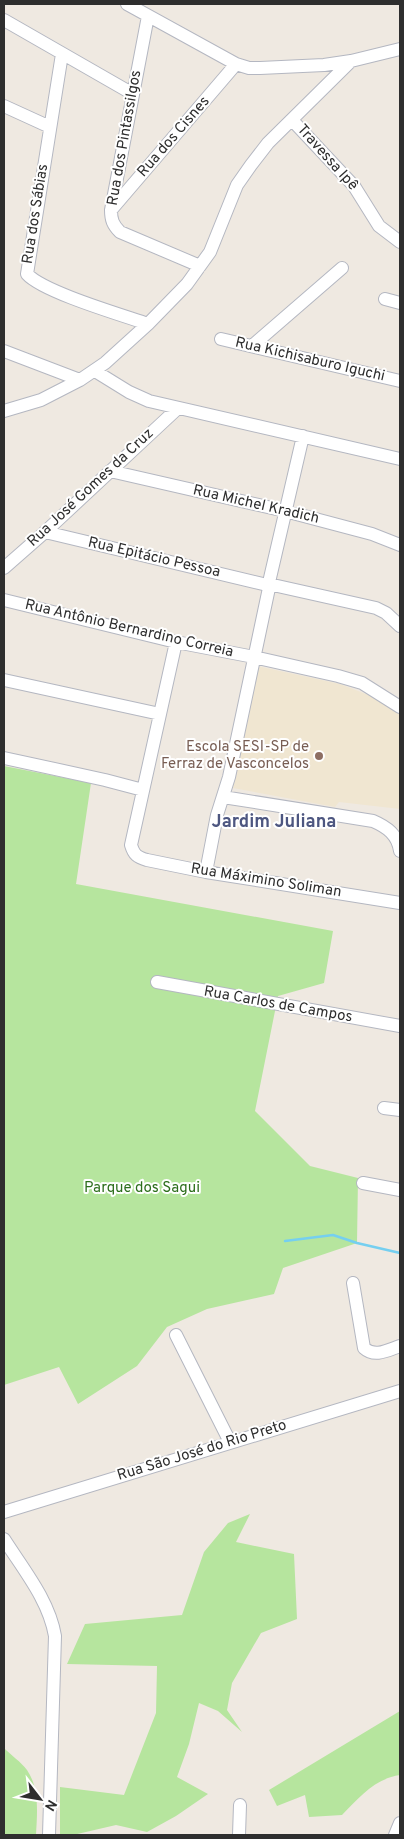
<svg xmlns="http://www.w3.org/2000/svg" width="404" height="1839" viewBox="0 0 404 1839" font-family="Overpass,sans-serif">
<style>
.education{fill:#f0e6d1}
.green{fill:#b6e59e}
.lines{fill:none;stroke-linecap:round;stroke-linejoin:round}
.stream{stroke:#75cff0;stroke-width:2.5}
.minor-casing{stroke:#b4b7c1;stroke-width:14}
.minor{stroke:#fff;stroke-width:12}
.education-dot{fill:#8d6e63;stroke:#fff;stroke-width:2}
.labels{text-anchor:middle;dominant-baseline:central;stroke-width:4;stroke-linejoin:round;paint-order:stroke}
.street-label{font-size:15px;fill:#2e2e2e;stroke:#fff}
.education-label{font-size:15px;fill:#785e54;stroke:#fff;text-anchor:end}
.park-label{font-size:15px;fill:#2c6e1b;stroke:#fff}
.quarter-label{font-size:18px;font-weight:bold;fill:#4d5680;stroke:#fff}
</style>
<rect width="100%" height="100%" fill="#efe9e1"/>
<path class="education" d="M257 666 340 684 384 701 400 715V809L339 802 335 807 233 788Z"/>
<path class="green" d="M4 766 91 783 76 884 333 931 324 983 278 996 255 1111 310 1166 358 1178 357 1243 283 1268 274 1294 207 1309 167 1327 137 1366 78 1404 59 1367 4 1385Z
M250 1514 236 1542 294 1554 297 1619 261 1633 232 1683 227 1710 242 1732 218 1711 199 1703 189 1744 177 1777 208 1794 176 1816 147 1832 116 1825 73 1835H60V1787L124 1795 156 1713 157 1666 67 1664 85 1624 182 1615 204 1552 228 1523Z
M400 1711V1775C374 1779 360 1797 342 1815L309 1817 305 1795 277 1806 269 1790Z
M4 1748C11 1755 21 1762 27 1770 40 1789 37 1814 36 1835H4Z"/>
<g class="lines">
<path class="stream" d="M285 1241 333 1235 357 1243 400 1253"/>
<defs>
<path id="minor" d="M127 4 236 64 249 68H260L324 65 351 61 400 49
M148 16 111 210C111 220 113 225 120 232L200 266
M4 20 133 94
M62 54 27 274C43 292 122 315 148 324
M4 106 50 127
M292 120 354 186 379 226 400 242
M111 210 236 64
M385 299 400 303
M221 339 400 381
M252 346 342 268
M4 351 80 380
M95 371 129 392 149 401 400 459
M4 411 41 400 80 380 105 363 148 324 187 284 210 252 237 185 251 165 268 143 351 61
M110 471 285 511 372 534 400 545
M45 532 263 584
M4 568 45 532 177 409
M270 578 303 436
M273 585 376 608 386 613 400 626
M4 600 176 642 254 657 338 676 362 683 400 707
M176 642 131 845C134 855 137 857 147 860L206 872 400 903
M4 680 160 714
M4 758 105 780 143 790
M223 797 373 821C387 827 398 835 400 851
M206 872 217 815 229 777 269 588
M157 982 400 1026
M384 1108 400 1110
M363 1183 400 1190
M353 1283 364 1348C375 1358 388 1350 400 1346
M176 1335 230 1442
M4 1512 400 1391
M4 1539C23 1569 49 1600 55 1636L49 1835
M239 1835 240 1805
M395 1835 400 1823"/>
</defs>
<use href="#minor" class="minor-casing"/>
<use href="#minor" class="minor"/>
</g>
<circle class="education-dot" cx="319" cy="756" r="5"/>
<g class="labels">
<g class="street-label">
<text transform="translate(174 137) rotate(-49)">Rua dos Cisnes</text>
<text transform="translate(125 138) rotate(-80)">Rua dos Pintassilgos</text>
<text transform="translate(327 158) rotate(48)">Travessa Ipê</text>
<text transform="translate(36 214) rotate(-81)">Rua dos Sábias</text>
<text transform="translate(310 360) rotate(13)">Rua Kichisaburo Iguchi</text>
<text transform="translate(91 488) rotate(-43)">Rua José Gomes da Cruz</text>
<text transform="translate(256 505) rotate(13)">Rua Michel Kradich</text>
<text transform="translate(154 558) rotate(13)">Rua Epitácio Pessoa</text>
<text transform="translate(129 629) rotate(13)">Rua Antônio Bernardino Correia</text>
<text transform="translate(266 881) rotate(9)">Rua Máximino Soliman</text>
<text transform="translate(278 1005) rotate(10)">Rua Carlos de Campos</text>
<text transform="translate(202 1451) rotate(-17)">Rua São José do Rio Preto</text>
</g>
<g class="education-label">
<text x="309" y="747">Escola SESI-SP de<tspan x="309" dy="17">Ferraz de Vasconcelos</tspan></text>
</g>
<g class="park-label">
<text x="142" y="1188">Parque dos Sagui</text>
</g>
<g class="quarter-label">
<text x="274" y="822">Jardim Juliana</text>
</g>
</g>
<rect width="404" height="1839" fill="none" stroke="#2e2e2e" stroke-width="10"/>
<g transform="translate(40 1799) rotate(121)" stroke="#ffffff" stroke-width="4" paint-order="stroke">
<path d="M0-4L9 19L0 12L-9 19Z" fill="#2e2e2e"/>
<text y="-8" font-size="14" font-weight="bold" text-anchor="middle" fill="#2e2e2e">N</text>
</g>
</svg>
